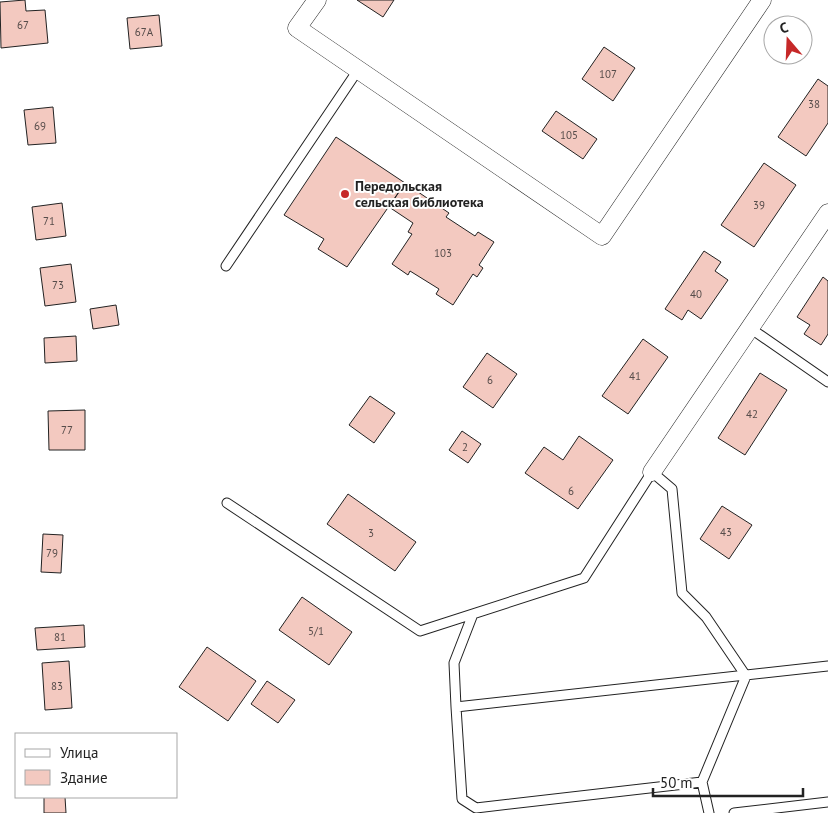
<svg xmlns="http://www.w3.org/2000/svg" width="828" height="813" viewBox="0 0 828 813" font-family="'PT Sans',sans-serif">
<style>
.building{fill:#f3c9c0;stroke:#222}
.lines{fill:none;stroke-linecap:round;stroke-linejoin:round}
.lane-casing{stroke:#222;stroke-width:11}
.street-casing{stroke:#222;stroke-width:19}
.lane{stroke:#fff;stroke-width:9}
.street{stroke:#fff;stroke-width:18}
.poi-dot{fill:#c62828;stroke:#fff;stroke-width:2}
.labels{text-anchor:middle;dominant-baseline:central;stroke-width:4;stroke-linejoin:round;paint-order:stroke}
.number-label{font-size:11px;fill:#564c4a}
.poi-label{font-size:14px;font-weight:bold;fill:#222;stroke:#fff;text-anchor:start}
</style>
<rect width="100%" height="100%" fill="#fff"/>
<path class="building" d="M25 0 26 11 45 10 48 43 1 48 0 2Z
M357 0H394L383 17Z
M159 15 162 46 130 49 127 18Z
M604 47 635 68 613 101 582 79Z
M818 79 828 86V123L806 156 778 137Z
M53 107 56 143 28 145 24 110Z
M556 111 597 139 583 159 542 131Z
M336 137 405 183 347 267 318 249 324 239 284 215Z
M764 163 796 185 754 247 721 225Z
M405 183 449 213 446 217 475 236 478 232 494 242 479 265 483 268 477 277 473 274 453 305 436 294 439 289 410 271 408 275 392 264 412 234 408 232 413 223 389 207Z
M62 203 66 236 36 240 32 207Z
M704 251 721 262 715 271 728 280 701 319 688 310 682 320 665 309Z
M71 264 76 302 45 306 40 268Z
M823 277 828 281V334L821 345 804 334 810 325 797 317Z
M116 305 119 325 93 329 90 309Z
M76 336 77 361 45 363 44 338Z
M643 339 668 357 628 414 602 396Z
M487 353 517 374 493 408 463 387Z
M760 373 787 390 745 455 718 438Z
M370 396 395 413 374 443 349 425Z
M85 410V450H49L48 411Z
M462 431 481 444 468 463 449 450Z
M579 436 613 460 578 509 525 473 544 447 563 460Z
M348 494 416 542 395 571 327 524Z
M722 506 752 525 729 559 700 539Z
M43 534 63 535 61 573 41 572Z
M302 597 352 632 329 665 279 630Z
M84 625 85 647 37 650 35 628Z
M207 647 256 681 228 721 179 687Z
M69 661 72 708 45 710 42 663Z
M267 681 295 700 278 723 251 704Z
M44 797H65L66 813H44Z"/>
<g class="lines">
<defs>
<path id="lane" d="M226 266 358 70
M750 328 828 382
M227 503 420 631 584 578 652 472 672 489 682 593 706 617 746 676 702 782
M473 614 454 663 456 707 828 666
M456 707 462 799 476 808 702 782 709 813
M734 813 828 802"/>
<path id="street" d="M317 0 297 28 602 236 762 0
M652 472 828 213"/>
</defs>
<use href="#lane" class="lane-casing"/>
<use href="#street" class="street-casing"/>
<use href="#lane" class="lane"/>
<use href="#street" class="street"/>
</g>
<circle class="poi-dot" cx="345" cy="194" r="5"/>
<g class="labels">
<g class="number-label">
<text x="23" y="25">67</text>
<text x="144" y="32">67А</text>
<text x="608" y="74">107</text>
<text x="814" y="104">38</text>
<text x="40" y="126">69</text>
<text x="569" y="135">105</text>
<text x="759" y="205">39</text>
<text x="49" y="221">71</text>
<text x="443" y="253">103</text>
<text x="58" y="285">73</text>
<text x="696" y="294">40</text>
<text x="635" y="376">41</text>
<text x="490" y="380">6</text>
<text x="752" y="414">42</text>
<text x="67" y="430">77</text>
<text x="465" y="447">2</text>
<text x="571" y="491">6</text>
<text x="726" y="532">43</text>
<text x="371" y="533">3</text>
<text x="52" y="553">79</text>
<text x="316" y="631">5/1</text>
<text x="60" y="637">81</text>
<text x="57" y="686">83</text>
</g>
<g class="poi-label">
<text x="355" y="186">Передольская<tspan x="355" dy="16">сельская библиотека</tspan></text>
</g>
</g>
<rect x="15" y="733" width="162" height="65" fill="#ffffff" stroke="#a7a7a7"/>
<rect x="25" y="749" width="25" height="8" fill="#ffffff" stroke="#a7a7a7"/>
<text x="60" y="758" font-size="15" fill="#222222">Улица</text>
<rect x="25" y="770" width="25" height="15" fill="#f3c9c0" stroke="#a7a7a7"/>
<text x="60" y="783" font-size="15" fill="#222222">Здание</text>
<g transform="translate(788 40) rotate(341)"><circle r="24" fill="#ffffff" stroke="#a7a7a7"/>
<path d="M0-4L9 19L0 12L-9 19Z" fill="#c62828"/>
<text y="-8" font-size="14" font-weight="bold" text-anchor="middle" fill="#222222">С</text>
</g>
<path d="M653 788v8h150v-8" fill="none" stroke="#222222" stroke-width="2.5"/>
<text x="660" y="788" font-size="15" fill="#222222" stroke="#ffffff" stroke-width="4" paint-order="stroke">50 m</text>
</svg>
